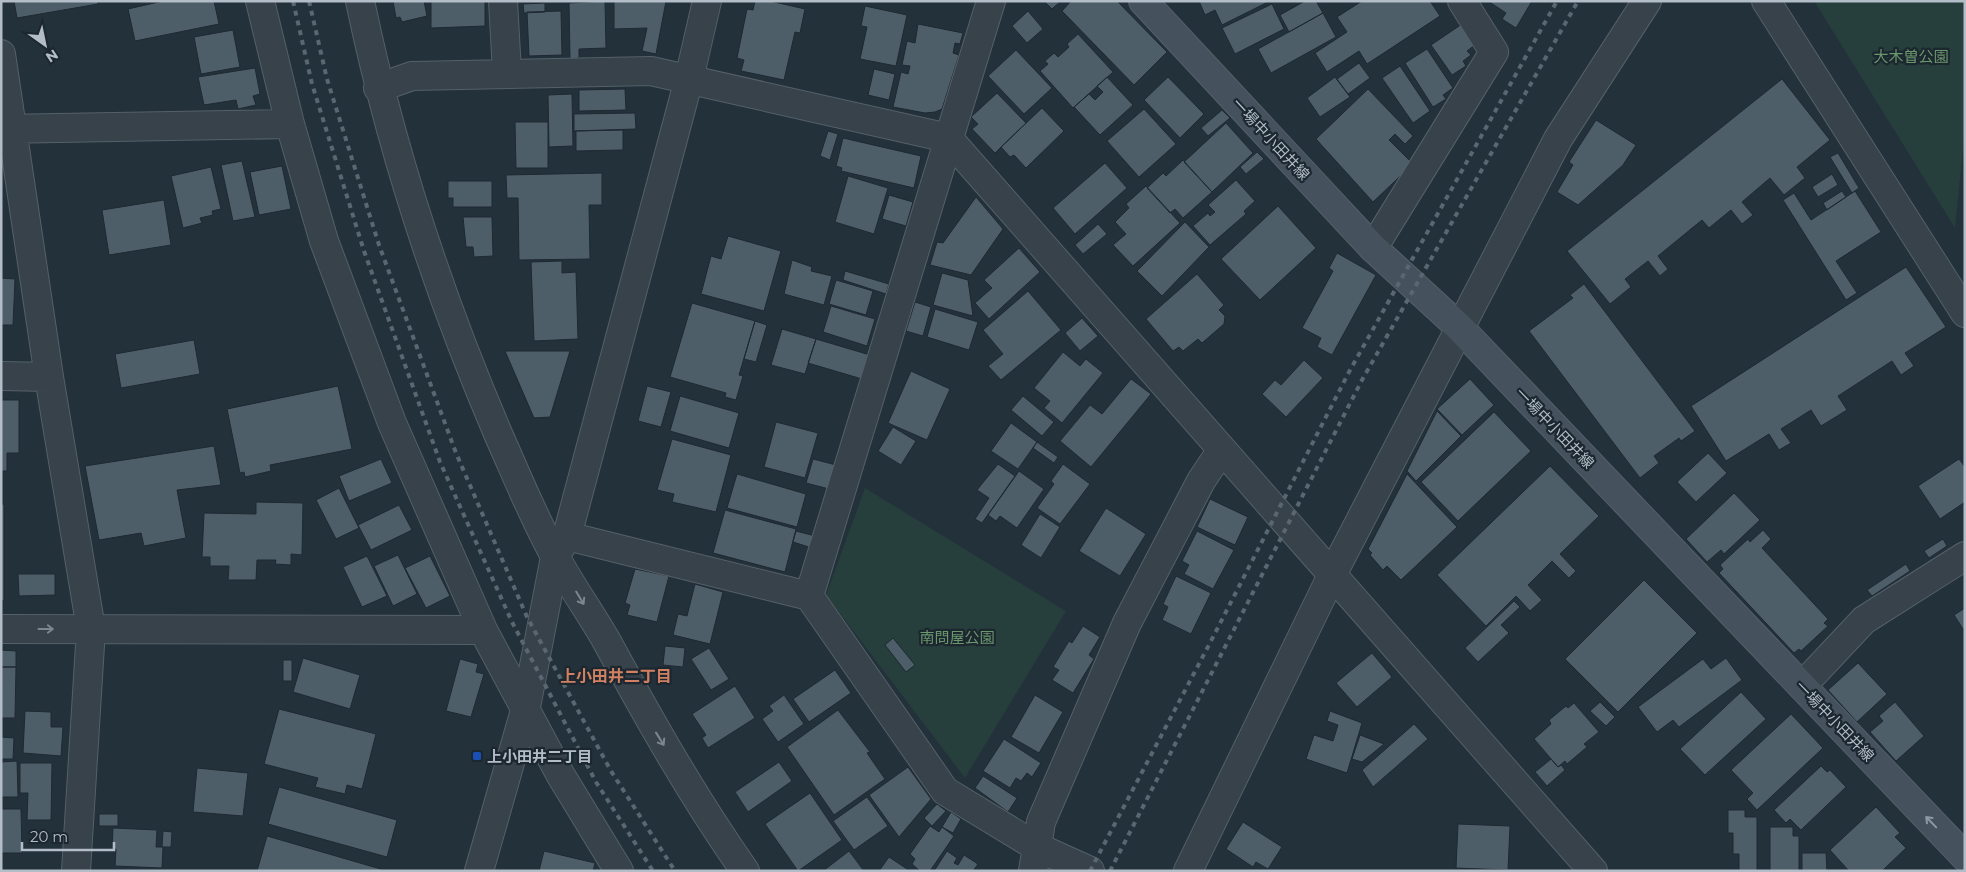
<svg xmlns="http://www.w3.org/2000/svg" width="1966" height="872" viewBox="0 0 1966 872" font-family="Montserrat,'Noto Sans JP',sans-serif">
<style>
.green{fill:#263e3c}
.building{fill:#4e5e69;stroke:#1e2932}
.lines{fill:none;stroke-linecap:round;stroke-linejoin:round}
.minor-casing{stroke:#556069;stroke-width:30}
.tertiary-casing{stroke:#556069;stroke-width:30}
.secondary-casing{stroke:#556069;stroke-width:30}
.minor{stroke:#37424b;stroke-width:28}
.tertiary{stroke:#37424b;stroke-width:28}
.secondary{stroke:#45525e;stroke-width:28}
.rail{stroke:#596772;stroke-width:4;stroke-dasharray:5 5;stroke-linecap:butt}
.oneway{stroke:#7b868f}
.oneway2{stroke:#8c98a2}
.transit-dot{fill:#1a4fb4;stroke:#1c2730;stroke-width:2}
.labels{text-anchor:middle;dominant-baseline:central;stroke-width:4.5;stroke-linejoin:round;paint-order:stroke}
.park-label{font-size:15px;fill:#6a976c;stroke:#1c2730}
.street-label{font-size:15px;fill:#b2bdc7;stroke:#1c2730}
.poi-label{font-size:15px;font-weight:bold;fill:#b2bdc7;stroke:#1c2730;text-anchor:start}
.neighbourhood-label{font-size:16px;font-weight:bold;fill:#d18062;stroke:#1c2730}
</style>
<rect width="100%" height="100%" fill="#23313b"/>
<path class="green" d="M1814 1H1965V130L1955 228Z
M865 488 1066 611 965 778 826 595Z"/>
<path class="building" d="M14 1H98V4L17 18Z
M163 1H214L219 24 135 41 128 9Z
M393 1H424L427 16 402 22 400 17 396 18Z
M431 1H485V26L431 28Z
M605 1 606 48 579 49V58L570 59 569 3Z
M614 1H666L656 54 642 51 647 28 614 29Z
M755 1H770L805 9 800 33 795 32 784 80 741 71 744 60 737 58 747 9 753 10Z
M1044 1H1061L1052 9Z
M1071 1H1117L1167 52 1134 85 1062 11Z
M1199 1H1270L1222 25 1215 10 1205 15Z
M1305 1H1316L1323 13 1289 32 1280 15Z
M1362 1H1430L1440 16 1367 64 1359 51 1327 72 1315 53 1347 32 1337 17Z
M1488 1H1532L1516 28 1502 19 1506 13Z
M545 3V12L524 13 523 4Z
M1272 4 1284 29 1235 54 1222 28Z
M865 6 907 15 896 66 860 59 867 27 861 26Z
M561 11 562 55 529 56 527 12Z
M1028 11 1043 29 1027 43 1012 26Z
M1323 13 1336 37 1271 73 1258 49Z
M1465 22 1476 44 1467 51 1471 55 1463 61 1466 66 1452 75 1431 45Z
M918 24 963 33 960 44 955 43 953 53 959 55 942 109 935 112 925 113 893 107 901 72 908 74 910 66 902 65 907 41 915 43Z
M233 30 240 67 201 74 194 37Z
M1078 34 1113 72 1073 108 1040 71 1048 64 1045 61 1054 53 1058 57 1069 47 1067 44Z
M1427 49 1453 88 1443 95 1446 99 1433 107 1405 63Z
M1016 50 1052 88 1024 114 988 76Z
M1359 63 1370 78 1348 94 1337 79Z
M1400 66 1430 111 1413 123 1382 78Z
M255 68 260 94 253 96 256 105 238 109 236 100 204 105 198 77Z
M874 69 895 74 889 100 868 95Z
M1107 77 1133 105 1100 135 1074 107 1089 94 1095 100 1103 92 1097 86Z
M1168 77 1204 114 1180 138 1144 100Z
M1335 77 1350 97 1320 117 1307 98Z
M1782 79 1830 140 1797 167 1805 178 1784 195 1770 178 1742 202 1753 215 1742 224 1731 210 1709 228 1702 220 1658 256 1668 269 1660 276 1648 261 1625 279 1631 287 1610 304 1567 251Z
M625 89 626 110 579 111V90Z
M1368 89 1413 136 1405 144 1395 134 1389 140 1413 164 1373 202 1316 139Z
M997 93 1026 123 995 153 972 129 978 124 971 117Z
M572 94 573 146 549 147 548 95Z
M1042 108 1064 131 1026 168 1014 155 1010 157 1001 147Z
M1144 109 1176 144 1139 177 1107 141Z
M1222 110 1230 118 1208 136 1201 128Z
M635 113 636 129 574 131V114Z
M1596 120 1636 145 1623 165 1578 205 1557 192 1573 165 1569 162Z
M515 122H548V168H516Z
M1226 123 1253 153 1212 192 1184 162Z
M623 130V150L576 151V131Z
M828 131 838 134 830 160 820 156Z
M843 138 921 156 914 188 841 171 842 168 836 166Z
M1257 152 1264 159 1246 174 1240 167Z
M1838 153 1859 188 1852 193 1830 157Z
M1183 160 1212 192 1183 218 1175 209 1170 213 1147 188 1163 173 1166 176Z
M242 161 255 217 233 221 221 165Z
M1105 163 1127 188 1075 234 1053 208Z
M282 166 291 209 259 215 250 172Z
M211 167 221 209 212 211 213 215 200 218 202 223 183 228 171 176Z
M602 173V205H589L590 259 519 260 518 198H507L506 175Z
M1832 174 1838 185 1818 197 1812 187Z
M848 176 888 188 874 234 835 222Z
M1236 180 1255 201 1244 211 1246 214 1210 245 1193 226 1208 213 1210 216 1215 212 1208 205Z
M448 181H492V207H453V198H448Z
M1146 186 1180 223 1133 266 1113 245 1126 234 1115 222 1129 208 1126 204Z
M1842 191 1846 197 1827 210 1823 203Z
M1855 191 1881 232 1836 261 1857 293 1846 300 1783 200 1794 193 1811 220Z
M889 195 913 202 906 226 882 219Z
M976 197 1003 229 971 275 930 265 937 242 943 243Z
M164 200 171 245 109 255 102 210Z
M1278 206 1316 248 1260 300 1221 259Z
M463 217H492L493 256 474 257 473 247H466Z
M1185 222 1209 247 1162 296 1137 271Z
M1098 224 1107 234 1083 254 1075 245Z
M728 236 781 251 764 311 701 294 711 256 721 259Z
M1019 248 1040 272 989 319 975 303 992 288 984 280Z
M1337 253 1376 275 1332 355 1317 347 1321 338 1302 328 1333 271 1329 268Z
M792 260 812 267 811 271 832 276 824 305 784 294Z
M562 261V273L576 272 578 339 534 341 531 262Z
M1906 267 1946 327 1905 353 1914 366 1901 375 1892 361 1838 396 1847 410 1821 426 1811 410 1781 429 1791 443 1779 450 1769 434 1726 461 1691 406Z
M845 271 889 284 886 294 843 280Z
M942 273 968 280 973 316 933 305Z
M1197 274 1224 305 1219 310 1225 316 1224 324 1202 343 1198 339 1183 351 1179 347 1173 351 1146 319Z
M1 278 15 279 13 325H1Z
M836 280 873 291 866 315 829 304Z
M1584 284 1695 431 1681 441 1679 438 1654 456 1659 463 1640 478 1529 331 1573 298 1570 295Z
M1028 291 1061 330 1001 380 988 366 1003 354 983 330Z
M915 302 931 307 923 336 906 331Z
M692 303 755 321 739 375 743 376 736 400 725 397 726 393 670 377Z
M831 306 875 319 867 346 823 332Z
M935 309 978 322 969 350 927 337Z
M1082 318 1098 336 1080 351 1065 333Z
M755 321 767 325 756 362 744 359Z
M782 329 816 339 805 374 771 365Z
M816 339 870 355 862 379 808 363Z
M194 340 200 374 121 388 115 354Z
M505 351H570L550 417 534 418Z
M1063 352 1080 366 1086 359 1103 373 1062 423 1044 408 1050 401 1034 388Z
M1304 360 1323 378 1286 417 1262 394 1275 380 1281 385Z
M911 371 950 389 927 440 888 423Z
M1131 379 1151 394 1091 467 1060 441 1090 405 1102 414Z
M1470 379 1494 405 1462 435 1437 409Z
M338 386 352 449 270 465 271 471 245 477 244 472 240 473 227 409Z
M647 386 671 392 661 427 638 421Z
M680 396 739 413 729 448 670 431Z
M1023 396 1054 422 1042 436 1011 410Z
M1 400H19V453H7V471H1Z
M1437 411 1461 436 1416 481 1407 471Z
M1494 412 1531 451 1458 521 1421 482Z
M776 422 818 433 805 478 764 467Z
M1011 423 1037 442 1018 469 991 451Z
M893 427 916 441 901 465 878 451Z
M672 439 731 455 716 512 672 502 674 494 657 490Z
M1037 442 1058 457 1054 463 1033 448Z
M214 446 221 485 177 490 186 538 144 546 141 533 99 540 85 466Z
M1708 453 1727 473 1696 502 1677 482Z
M381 459 392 483 349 501 339 476Z
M813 459 836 465 829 489 806 483Z
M1959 459 1965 467V502L1940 519 1918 486Z
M998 464 1015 476 982 523 975 519 989 498 977 490Z
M1063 464 1090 484 1060 524 1037 508 1054 484 1051 481Z
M1550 466 1599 516 1560 554 1576 571 1569 578 1552 561 1528 585 1542 600 1530 611 1516 596 1486 626 1437 575Z
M1019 471 1044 489 1017 528 1000 516 996 521 988 515Z
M737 474 806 494 797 527 727 508Z
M1407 474 1457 527 1401 580 1387 566 1383 570 1370 555 1372 553 1368 549Z
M339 488 359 528 336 539 316 500Z
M1734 493 1760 520 1724 554 1721 550 1707 562 1686 539Z
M1210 499 1248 517 1235 545 1197 527Z
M256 502 303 503 302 555 291 554V565L275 564 276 560H257L256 580H228L229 566H210V557H202L204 513 256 514Z
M1 504H4V601H1Z
M399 505 412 530 371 550 358 525Z
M1106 508 1146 534 1120 576 1079 551Z
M725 510 796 529 785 572 713 553Z
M1040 514 1060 527 1041 558 1021 545Z
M1763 530 1771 539 1762 548 1828 619 1824 623 1828 626 1801 651 1799 649 1794 653 1719 573 1723 569 1720 565 1748 539 1750 542Z
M796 531 815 536 812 548 793 542Z
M1197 531 1234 550 1213 589 1184 574 1189 565 1182 561Z
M1943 539 1947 546 1929 558 1924 551Z
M398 555 417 594 393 606 374 566Z
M367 556 387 596 362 607 343 567Z
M430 556 450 596 426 608 405 568Z
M1906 564 1910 571 1872 596 1867 590Z
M635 569 669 576 657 622 627 615 630 605 625 603Z
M18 574H55V595L19 596Z
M1176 576 1211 593 1191 634 1162 620 1168 607 1163 604Z
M1644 580 1697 633 1618 712 1565 659Z
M695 584 723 592 710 644 673 635 678 614 687 616Z
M1514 601 1520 607 1501 625 1509 633 1478 662 1465 648Z
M1965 608V632L1954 615Z
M1083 626 1100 637 1089 655 1094 659 1073 693 1052 680 1059 670 1053 667 1069 641 1072 643Z
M893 638 915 665 906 672 885 645Z
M665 646 685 648 683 667 663 665Z
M709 648 729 679 711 690 691 659Z
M1 650 16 651V667H1Z
M1372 653 1392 677 1357 707 1336 683Z
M303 658 360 675 350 709 293 692Z
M1726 658 1742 680 1679 727 1673 720 1657 732 1638 707 1703 659 1711 669Z
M460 659 478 664 476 672 484 674 471 717 446 711Z
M283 660H292V681H283Z
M1858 663 1887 694 1857 722 1828 690Z
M1 667H16L15 718H1Z
M835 670 851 693 809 722 793 699Z
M735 686 755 718 708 748 702 738 706 735 692 714Z
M1741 692 1766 719 1705 775 1680 749Z
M784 695 804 724 778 742 762 719 773 711 769 706Z
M1035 695 1063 712 1039 753 1011 737Z
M1600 702 1615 717 1606 726 1590 711Z
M1895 702 1924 736 1896 761 1870 732 1883 721 1879 716Z
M1574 703 1599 732 1584 744 1587 747 1567 764 1565 761 1558 767 1534 739 1551 724 1549 720 1566 706 1568 708Z
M279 709 376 734 362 789 347 785 345 794 315 787 318 778 264 764Z
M838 710 870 752 867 753 885 779 834 815 787 747Z
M25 711 51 712V727H63L61 756 23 753Z
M1330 711 1362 723 1347 773 1306 759 1314 735 1333 741 1338 725 1327 721Z
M1791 714 1823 748 1757 810 1747 799 1753 793 1731 770Z
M1414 724 1428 739 1373 787 1362 770Z
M1360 735 1384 744 1362 762 1352 759Z
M1 737 14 738 13 759H1Z
M1004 739 1041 763 1032 777 1027 773 1021 781 1016 778 1010 788 983 771Z
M1551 759 1558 767 1561 765 1565 770 1547 786 1535 772Z
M17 761 18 797H1V762Z
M779 762 792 781 748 812 735 792Z
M20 763H52L51 820H27L28 793H20Z
M1821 766 1827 772 1830 770 1846 787 1801 830 1790 819 1786 823 1774 810Z
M908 767 931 799 899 837 869 795Z
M197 768 248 773 243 816 193 812Z
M983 776 1017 798 1008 812 975 788Z
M279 787 397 820 387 857 268 824Z
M810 793 842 840 798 871 765 824Z
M867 797 888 826 854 850 833 821Z
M937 804 946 811 932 826 924 818Z
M1876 807 1900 833 1895 837 1906 848 1882 871H1849L1830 850Z
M1 809H21L22 853H1Z
M1728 810H1745V817H1757V871H1739V854H1733V833H1728Z
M951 812 961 819 953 833 942 827Z
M99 814H118V826H99Z
M1243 822 1282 847 1268 869 1256 862 1253 867 1226 849Z
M1458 824 1510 826 1508 870 1456 868Z
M930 826 939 832 942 827 954 836 930 871H920L912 864 915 859 910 854Z
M1770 827H1793V836H1799V871H1770Z
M113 828 157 830 156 847H163L162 868 115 866 116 849H112Z
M163 831 172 832 171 847H162Z
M267 836 384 870V871H257Z
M544 851 595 863 593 871H539Z
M849 851 864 871H823Z
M947 851 957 858 954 863 958 865 964 855 978 864 973 871H934Z
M1802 853H1826L1827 871H1802Z
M889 857 910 871H879Z"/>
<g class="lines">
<defs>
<path id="minor" d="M260 1 290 124 324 241 392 423 483 630 560 774 619 871
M360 1C391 150 439 296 499 436 517 476 534 519 556 558 571 586 590 612 606 640 649 719 693 797 745 871
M503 1 507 72
M1766 1 1965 313
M1 54 49 377 91 629 76 871
M378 88 412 76 651 71 948 138 1593 871
M1 129 290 124
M1373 248 1494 52 1462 1
M1 376 49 377
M567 536 809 596 945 791 1037 847 1090 871
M809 596 991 1
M1 629 483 630
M1802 686 1864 620 1965 556
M1033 871 1041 822 1127 623 1201 481 1221 451
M1188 871 1333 573 1558 139 1647 1"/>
<path id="tertiary" d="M479 871 526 707 555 557 567 536 689 79 707 1"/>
<path id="secondary" d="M1143 1 1373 248 1459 327 1965 857"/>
</defs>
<use href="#minor" class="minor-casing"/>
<use href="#tertiary" class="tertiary-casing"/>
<use href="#secondary" class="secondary-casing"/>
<use href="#minor" class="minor"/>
<use href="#tertiary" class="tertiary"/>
<use href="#secondary" class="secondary"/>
<path class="rail" d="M293 1 312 84 364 251 440 462 512 622 596 782 653 871
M309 1 327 79 379 245 456 453 527 617 611 771 675 871
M1090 871 1211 641 1349 372 1557 1
M1110 871 1362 380 1578 1"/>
</g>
<defs><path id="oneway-shaft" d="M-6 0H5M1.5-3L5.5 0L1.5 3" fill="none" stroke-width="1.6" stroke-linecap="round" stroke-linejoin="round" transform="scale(1.25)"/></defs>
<g class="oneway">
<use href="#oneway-shaft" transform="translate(580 598) rotate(59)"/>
<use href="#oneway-shaft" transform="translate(46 629)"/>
<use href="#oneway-shaft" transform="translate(660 739) rotate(58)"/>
</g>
<use class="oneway2" href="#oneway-shaft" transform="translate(1931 822) rotate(-134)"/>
<rect class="transit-dot" x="472" y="751" width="10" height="10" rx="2.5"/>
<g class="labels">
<g class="park-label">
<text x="1911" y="56">大木曽公園</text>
<text x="957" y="637">南問屋公園</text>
</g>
<g class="street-label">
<text transform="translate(1271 139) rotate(47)">一場中小田井線</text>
<text transform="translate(1555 428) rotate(46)">一場中小田井線</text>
<text transform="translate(1835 721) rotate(46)">一場中小田井線</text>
</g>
<g class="poi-label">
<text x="487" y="756">上小田井二丁目</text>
</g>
<g class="neighbourhood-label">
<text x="616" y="676">上小田井二丁目</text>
</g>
</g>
<rect width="1966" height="872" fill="none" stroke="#b2bdc7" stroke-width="5"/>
<g transform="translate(45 45) rotate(147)" stroke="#1c2730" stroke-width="4" paint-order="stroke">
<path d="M0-4L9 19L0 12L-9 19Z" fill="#b2bdc7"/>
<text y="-8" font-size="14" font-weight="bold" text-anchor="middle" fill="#b2bdc7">N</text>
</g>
<path d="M22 842v8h92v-8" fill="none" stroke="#b2bdc7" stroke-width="2.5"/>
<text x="30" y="842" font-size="15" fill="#b2bdc7" stroke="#1c2730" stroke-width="4" paint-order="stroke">20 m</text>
</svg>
